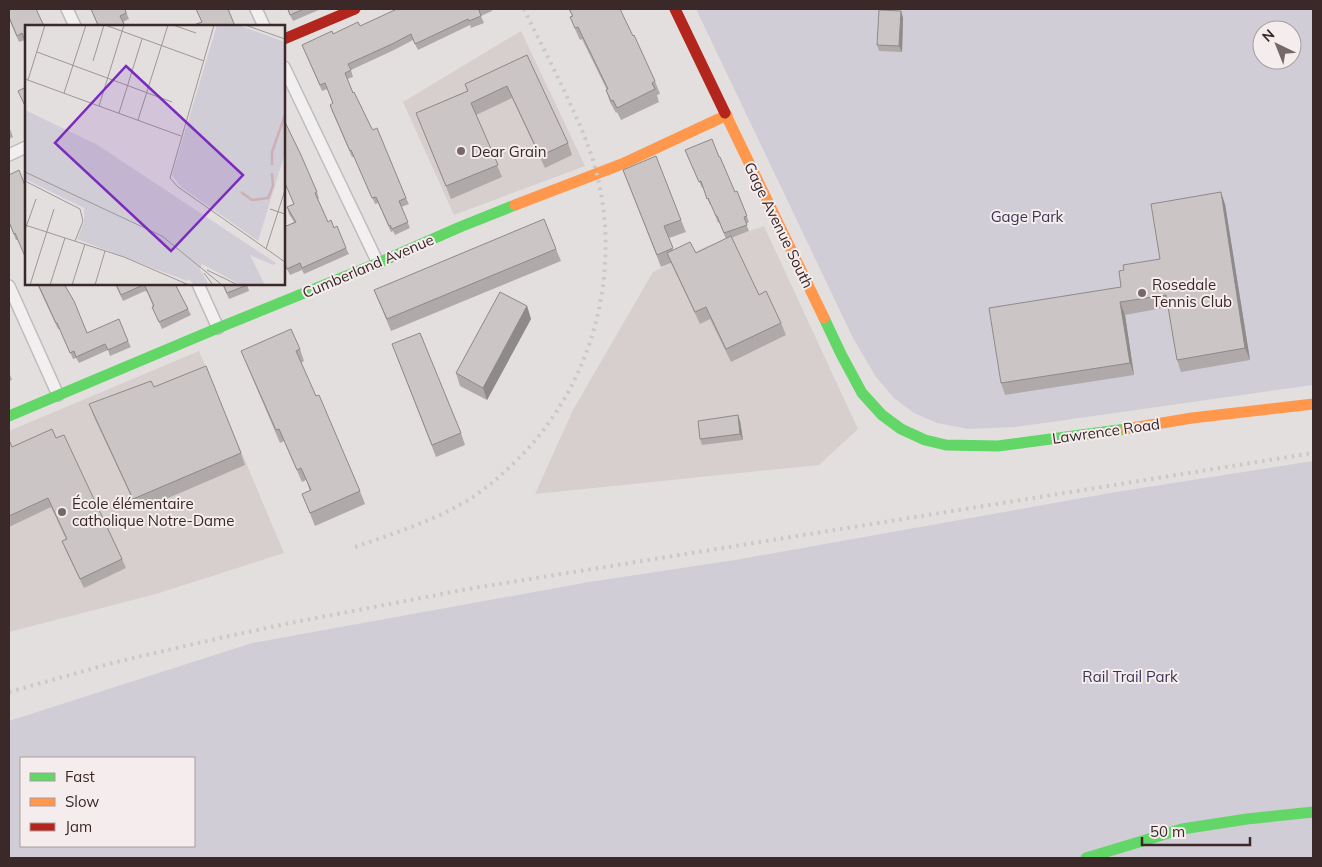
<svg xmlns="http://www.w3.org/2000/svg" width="1322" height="867" viewBox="0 0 1322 867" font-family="Mulish,sans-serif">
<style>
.built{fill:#d7cece}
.green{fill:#d1cdd6;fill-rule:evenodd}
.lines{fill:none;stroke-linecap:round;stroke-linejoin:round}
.street-casing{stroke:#c0bbbc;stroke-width:14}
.street{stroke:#f1efef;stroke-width:11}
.fast{stroke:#63d668;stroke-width:11}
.slow{stroke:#ff974d;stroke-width:11}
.jam{stroke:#b3261e;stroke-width:11}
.rail{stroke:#ccc8c8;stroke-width:4;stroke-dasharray:2.5 5;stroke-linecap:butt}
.wall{fill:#afa9a9}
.shaded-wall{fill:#8e8a8a}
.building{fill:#cbc5c5;stroke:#8e8a8a}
.poi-dot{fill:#766868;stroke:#f4eced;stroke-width:2}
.labels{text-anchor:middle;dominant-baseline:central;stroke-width:4;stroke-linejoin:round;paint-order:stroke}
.poi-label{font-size:15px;fill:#3b2828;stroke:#f4eced;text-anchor:start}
.park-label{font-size:15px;fill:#3c3656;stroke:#f4eced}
.street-label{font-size:15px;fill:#3b2828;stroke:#f4eced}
.inset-river{fill:none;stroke:#ceafb3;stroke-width:2.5}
.inset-road{fill:none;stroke:#a09696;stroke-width:1}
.view{fill:#7b2cbf;fill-opacity:0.15;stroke:#7b2cbf;stroke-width:2.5}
.inset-edge{fill:none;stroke:#3b2828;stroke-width:2.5}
</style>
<rect width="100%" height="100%" fill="#e4dfdf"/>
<path class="built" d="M521 31 585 166 454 215 403 102Z
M764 226 858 429 819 465 535 494 573 410 653 272 707 246Z
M199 351 284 553 156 594 9 632V431Z"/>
<path class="green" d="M696 9H1313V385L1016 427 968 429 937 423 914 413 895 399 876 377 853 338ZM1262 30H1292V60H1262Z
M1313 461V858H9V721L252 643 589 582 735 560 1116 492ZM21 758H194V846H21Z"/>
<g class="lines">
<defs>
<path id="street" d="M67 9 75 26
M256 9 264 26
M284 67 378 263
M9 155 26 147
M198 284 218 328
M9 286 58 395"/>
</defs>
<use href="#street" class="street-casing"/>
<use href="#street" class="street"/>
<path class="fast" d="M824 318 841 354 862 393 882 415 901 429 925 440 946 445 998 446 1126 429
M9 416 218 328 378 263 460 227 515 205
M1086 858 1182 829 1247 819 1313 812"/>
<path class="slow" d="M725 113 824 318
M515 205 622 164 727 115
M1126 429 1192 418 1313 404"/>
<path class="jam" d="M675 9 725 113
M284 39 355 9"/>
<path class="rail" d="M355 547C395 533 437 520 473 497 489 486 503 474 517 460 592 386 623 274 596 171 589 143 576 117 564 90 551 63 537 36 524 9
M9 692 116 662 220 638 290 623 468 589 1313 453"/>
</g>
<path class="wall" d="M9 9H36L25 40 19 42 9 19Z
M91 9H125L129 19 123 22 125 26H98Z
M287 9H321L293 21Z
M400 9H492V11L481 16 484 23 471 28 470 25 418 50 413 40 394 50 351 70 353 77 347 79 353 93 406 198 409 204 401 207 410 228 395 235 393 231 391 232 378 203 375 204 354 157H352L332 111 330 105 333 104 327 89 322 91 302 45 333 34 360 26Z
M569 9 655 81 660 94 657 95 659 102 621 120 617 112 616 113 610 102 606 90H607L582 39 580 40 575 29 570 17 572 16Z
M901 11 903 18 902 52 879 51 877 45Z
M527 55 568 143 572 155 545 168 512 98 476 115 502 177 451 199 416 113 467 91 465 84Z
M284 120 317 192 319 199H317L328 222 334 228 346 248 349 254 304 274 302 270 290 275 284 263V227L294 222 289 214 287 207 294 204 287 188 284 189Z
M9 126 13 137 9 139Z
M685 150 719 157 735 192 737 191 749 222 746 224 749 231 731 238 759 295 781 323 786 335 731 362 710 319 700 324 671 263 661 267 623 170 681 220 686 232 669 238 673 250 696 253 726 239 719 222 718 223 711 204 710 205 703 188H702Z
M9 175 18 240H16L9 223Z
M1225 204 1250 360 1181 372 1177 360 1168 307 1125 315 1134 375 1005 395 1001 383 1121 287 1124 270 1160 259Z
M556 249 561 261 391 331 374 290Z
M37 284H64L87 333 128 341 131 347 110 356 108 350 79 363 76 358 73 359 60 329H58Z
M115 284H175L188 309 191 315 162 329 155 313 152 307 153 306 147 292 145 291 123 301Z
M222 284H247L249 291 229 299Z
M527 306 531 319 487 400 460 386 456 373Z
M392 344 461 433 465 445 436 457Z
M300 349 304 361 301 363 316 396 360 491 365 504 315 526 302 494 310 491 306 480 302 482 284 441 280 443 246 363 241 351Z
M9 372 12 380 9 381Z
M89 404 241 453 245 465 138 511 94 417Z
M740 421 743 440 702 445 700 439Z
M56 438 122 559 126 568 84 588 66 551 62 541 66 539 51 507 9 527V440L12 447Z"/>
<path class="shaded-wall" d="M901 11 903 18 902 52 899 46Z
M1221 192 1225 204 1250 360 1245 348Z
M1120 302 1125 315 1134 375 1130 363Z
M527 306 531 319 487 400 483 388Z
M738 415 740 421 743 440 740 434Z"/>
<path class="building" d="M9 9H36L44 26H26V42L22 33 17 36 9 17Z
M91 9H125L126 13 120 16 125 26H101L100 24 98 25Z
M196 9H228L235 26H191L202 22Z
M288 9H304L290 15Z
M397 9 398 10 400 9H481L479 10 481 16 469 21 468 19 415 44 411 34 392 44 348 64 351 70 345 73 353 93 354 92 371 127 373 130 377 128 406 198 399 201 408 222 392 229 390 225 389 226 376 197 372 198 351 150 350 151 330 105 333 103 325 83 320 85 302 45 332 31 333 34 358 22 360 26Z
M569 9H620L633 36 634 35 655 81 652 83 655 89 617 108 613 100 611 101 606 90 608 89 578 27 575 28 570 17 573 16Z
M879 10 901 11 899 46 877 45Z
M527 55 568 143 540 156 507 86 471 103 498 165 446 186 416 113 468 91 465 84Z
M26 87V108L18 91Z
M284 120 301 155 317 192 315 193 328 222 331 220 334 228 337 226 346 248 302 268 300 263 287 269 284 262V227L296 222 287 207 294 204 284 181V182Z
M712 139 719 157H720L735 192 737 191 747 216 744 217 747 225 724 233 717 216H716L708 198 707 199 701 181 699 182 685 150Z
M656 156 681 220 664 226 673 248 657 255 623 170Z
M19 170 26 188V259L15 233 14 234 9 222V175Z
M1221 192 1245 348 1177 360 1166 295 1120 302 1130 363 1001 383 989 308 1121 287 1119 271 1124 270 1123 265 1160 259 1151 204Z
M544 219 556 249 387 319 374 290Z
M731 236 759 295 766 291 781 323 726 349 706 307 695 312 667 253 690 242 696 253Z
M38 284H64L74 301 87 333 119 319 128 341 108 350 105 344 76 357 74 351 70 353 57 323H56Z
M116 284H175L188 309 159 322 152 307 154 306 145 286 143 285 121 295Z
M223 284H247V285L227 293Z
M500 292 527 306 483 388 456 373Z
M291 329 300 349 296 351 316 396 319 395 360 491 310 513 302 494 311 490 301 468 297 470 279 429 276 430 241 351Z
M420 333 461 433 432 445 392 344Z
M206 366 241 453 133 499 89 404 151 381 154 387Z
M738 415 740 434 700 439 698 421Z
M52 429 56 438 64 435 122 559 80 579 62 541 67 539 48 498 9 516V440L12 447Z"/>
<g class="poi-dot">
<circle cx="461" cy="151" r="5"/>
<circle cx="1142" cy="293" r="5"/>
<circle cx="62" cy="512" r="5"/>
</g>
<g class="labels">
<g class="poi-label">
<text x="471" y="151">Dear Grain</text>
<text x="1152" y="284">Rosedale<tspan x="1152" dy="17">Tennis Club</tspan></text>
<text x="72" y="503">École élémentaire<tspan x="72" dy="17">catholique Notre-Dame</tspan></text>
</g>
<g class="park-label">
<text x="1027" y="216">Gage Park</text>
<text x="1130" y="676">Rail Trail Park</text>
</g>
<g class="street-label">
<text transform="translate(779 225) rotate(64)">Gage Avenue South</text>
<text transform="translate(368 266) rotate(-23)">Cumberland Avenue</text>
<text transform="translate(1106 431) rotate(-8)">Lawrence Road</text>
</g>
</g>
<g transform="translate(25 25)">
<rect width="260" height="260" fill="#e4dfdf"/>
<path d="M192 0H213L260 17V128L233 216 156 162 147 150ZM0 85 71 119 251 238 248 240 225 230 240 260H216L177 239 175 244 184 260H169L164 254 162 256 52 214 59 197V183L0 154Z" fill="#d1cdd6"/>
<path class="inset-river" d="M247 140V127L260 90M216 167 227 175 243 173 248 161 247 148"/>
<path class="inset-road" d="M80 0 179 36M148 0 171 8M189 0 145 153 153 162 260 237M220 0 260 14M12 27 147 77M68 36 79 0M0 54 156 111M3 55 20 0M39 68 61 0M74 81 99 0M94 88 117 14M113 95 143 0M0 147 137 211 197 260M0 156 55 184 58 196 50 216M245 184 260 189M0 200 99 232 164 260M0 205 11 174M241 224 260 165M182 245 213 260M179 248 188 260M5 260 29 184M25 260 40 213M47 260 60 219M70 260 80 226"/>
<path class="view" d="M101 41 218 150 146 226 30 118Z"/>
<rect width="260" height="260" class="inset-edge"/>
</g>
<rect width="1322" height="867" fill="none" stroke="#3b2828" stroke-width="20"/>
<rect x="20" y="757" width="175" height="90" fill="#f4eced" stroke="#aa9e9e"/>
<rect x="30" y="773" width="25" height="8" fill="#63d668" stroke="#aa9e9e"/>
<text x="65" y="782" font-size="15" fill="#3b2828">Fast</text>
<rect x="30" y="798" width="25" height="8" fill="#ff974d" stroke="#aa9e9e"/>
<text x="65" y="807" font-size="15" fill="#3b2828">Slow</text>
<rect x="30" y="823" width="25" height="8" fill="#b3261e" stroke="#aa9e9e"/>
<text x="65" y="832" font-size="15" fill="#3b2828">Jam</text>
<g transform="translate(1277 45) rotate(317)"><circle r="24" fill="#f4eced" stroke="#aa9e9e"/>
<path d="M0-4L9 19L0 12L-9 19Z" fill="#766868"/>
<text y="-8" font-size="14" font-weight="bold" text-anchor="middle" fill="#3b2828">N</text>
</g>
<path d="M1142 837v8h108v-8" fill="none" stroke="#3b2828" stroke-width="2.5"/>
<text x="1150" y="837" font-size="15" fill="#3b2828" stroke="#f4eced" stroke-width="4" paint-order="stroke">50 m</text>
</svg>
